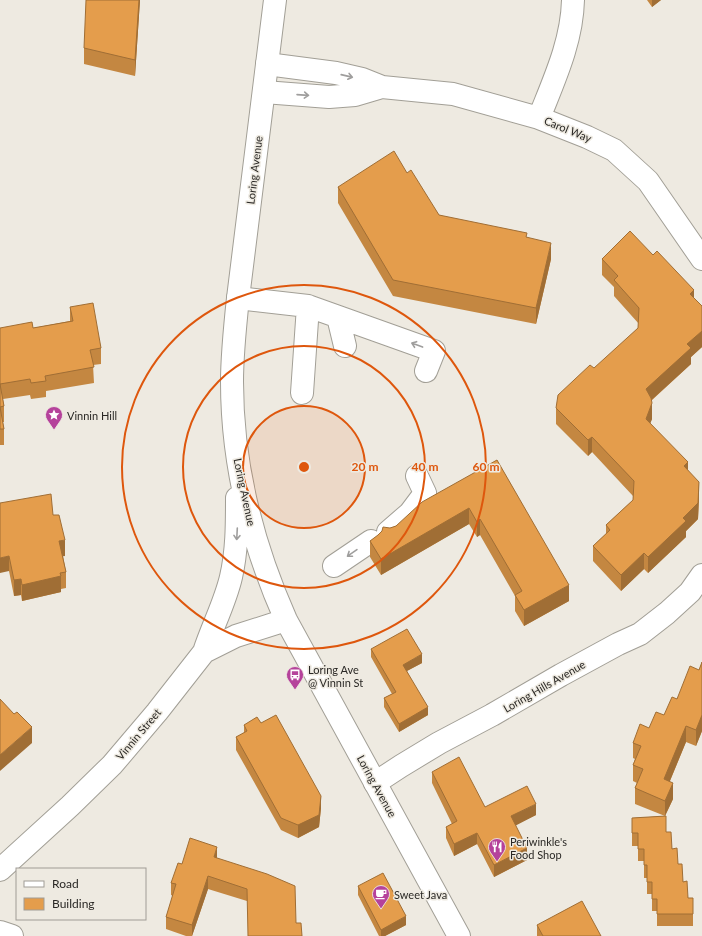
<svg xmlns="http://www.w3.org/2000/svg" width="702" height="936" viewBox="0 0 702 936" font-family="Lato,sans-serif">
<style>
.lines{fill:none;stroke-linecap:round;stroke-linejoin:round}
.minor-casing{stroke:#a29f96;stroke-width:24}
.major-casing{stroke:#a29f96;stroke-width:24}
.highway-casing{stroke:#a29f96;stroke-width:24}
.minor{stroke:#fff;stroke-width:22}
.major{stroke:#fff;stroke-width:22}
.highway{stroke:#fff;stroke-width:22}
.wall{fill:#c48741}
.shaded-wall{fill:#a06e35}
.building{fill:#e49d4c;stroke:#a06e35}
.oneway{stroke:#9f9e9d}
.ring{fill:none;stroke:#de570d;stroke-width:2}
.labels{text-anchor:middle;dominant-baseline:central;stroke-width:3;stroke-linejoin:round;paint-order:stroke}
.street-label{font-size:11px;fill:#2a2825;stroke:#eeeae1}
.poi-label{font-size:11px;fill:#2a2825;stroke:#eeeae1;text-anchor:start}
.centre{fill:#de570d;stroke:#eeeae1;stroke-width:2}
.ring-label{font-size:12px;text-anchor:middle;font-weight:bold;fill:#de570d;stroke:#eeeae1;stroke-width:3;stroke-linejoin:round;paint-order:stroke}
</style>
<rect width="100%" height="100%" fill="#eeeae1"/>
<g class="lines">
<defs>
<path id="minor" d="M267 64 336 73 362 79 382 87 453 94 539 118 587 137 614 150 648 181 702 259
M264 92 329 97 355 95 382 87
M539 118C554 80 572 42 573 0
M238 298 308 306 434 351 426 371
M338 317 345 346
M302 393 308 306
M388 532 410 513 425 493 417 476
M334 566 371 541
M375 783 401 766 439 743 492 715 561 675 618 644 640 634 667 613 690 592 702 575"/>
<path id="major" d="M275 0 238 298C235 326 232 354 232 382 232 464 253 546 286 620L459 936
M204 652C212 627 225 603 231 577 237 551 237 525 237 498
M0 870 70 806 112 765 157 712 204 652 236 636 286 620"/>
<path id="highway" d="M0 932 12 936"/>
</defs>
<use href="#minor" class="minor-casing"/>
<use href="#major" class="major-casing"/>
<use href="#highway" class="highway-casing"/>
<use href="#minor" class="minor"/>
<use href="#major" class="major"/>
<use href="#highway" class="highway"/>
</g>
<path class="wall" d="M140 0 135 76 84 64V48Z
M647 0H661L652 7Z
M407 173 439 215 527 237 551 259 536 324 393 296 338 203V187Z
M602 259 694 298 702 306V347L691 357V364L651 401 652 419 650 423 688 470 699 498 698 519 686 531V537L648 573 644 569 621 591 593 561V546L606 534V525L633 500V496L592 452 588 456 556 424V408L638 328 639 324 614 296V287L602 275Z
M70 307 101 348V364L93 365 94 383 46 391V397L31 399 30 395 3 399 4 406V422H3L4 429V445H0V328H33L70 321Z
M497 460 569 601 524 626 515 611V596L480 535 477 537 469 524 381 575 370 557V541L390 528 396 526Z
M0 503 53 515 65 556H63L66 572V588L61 589V592L22 601 21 595 14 596 9 571Z
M371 649 422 663 407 671 428 715 399 732 384 707V698L392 694 371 657Z
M702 662V731L696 746 686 742 670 781 673 799 665 816 666 832 678 864 688 898H693V926H657V911H652V894H647V878H644V861H638V846H632V818L665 816 635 804V788L637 783 633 781V765L635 759 633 758V743L664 715 699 670Z
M261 723 321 808 319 827 298 838 281 830 236 750V737L244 733V725Z
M432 772 485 807 536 815 515 825 527 860 494 877 477 844 454 856 446 838V827L452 824 432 783Z
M217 858 296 923 302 936 247 901 208 889 192 936H186L166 929V917L173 896 171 895V883L182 864Z
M358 886 406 925 385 936H379L358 895Z
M537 925 601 936H537Z"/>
<path class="shaded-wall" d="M139 0H140L135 76V60Z
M652 0H661L652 7Z
M551 243V259L536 324V308Z
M694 290V306L690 294Z
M702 331V347L691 357V364L646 405V389L687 344Z
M652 403V419L646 435V419Z
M592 437V452L588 456V440Z
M688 462V478L684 466Z
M699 482V498L698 519 686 531V537L648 573V557L683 518Z
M469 508V524L381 575V559Z
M480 519V535L477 537V522Z
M65 540V556L59 557V541Z
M644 553V569L621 591V575Z
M9 556V571L0 573V558Z
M61 576V592L22 601V585Z
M21 579V595L14 596V580Z
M569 585V601L524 626V610Z
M422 654V663L403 673V665Z
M428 707V715L399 732V724Z
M702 715V731L696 746V730Z
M686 726V742L664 795V779Z
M32 727V743L0 771V755Z
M673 783V799L665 816V801Z
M321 796V808L319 827 298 838V825Z
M536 804V815L511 828V816Z
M477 833V844L454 856V844Z
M217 847V859L214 857Z
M527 848V860L494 877V865Z
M208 876V889L192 936V925Z
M406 916V925L385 936H381V930Z"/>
<path class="building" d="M86 0H139L135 60 84 48Z
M394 151 407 173 411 170 439 215 527 233 526 237 551 243 536 308 393 280 338 187Z
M630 231 653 255 657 251 694 290 690 294 702 306V331L687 344 691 348 646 389 651 398 652 403 646 419 688 462 684 466 699 482 698 503 683 518 686 521 648 557 644 553 621 575 593 546 610 530 606 525 633 500 634 481 592 437 588 440 556 408 558 395 590 365 594 368 638 328 639 308 614 280 618 276 602 259Z
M93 303 101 348 90 350 94 367 45 376 46 381 31 383 30 379 0 384 4 406 0 407V328L32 322 33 328 73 321 70 307Z
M0 407 4 429H0Z
M497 460 569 585 524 610 515 595 522 591 480 519 477 522 469 508 381 559 370 541 378 535 382 531 383 527 390 528 396 526 422 502Z
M51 494 53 515H59L65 540 59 541 66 572 60 573 61 576 22 585 21 579 14 580 9 556 0 558V503Z
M407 629 422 654 403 665 428 707 399 724 384 698 396 692 371 649Z
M702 662V715L696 730 686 726 664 779 673 783 665 801 635 788 643 769 633 765 641 746 633 743 640 724 649 728 656 712 664 715 672 697 677 699 690 666 699 670Z
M0 699 14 714 17 712 32 727 0 755Z
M276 715 321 796 319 815 298 825 281 818 236 737 247 731 244 725 257 717 261 723Z
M459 757 485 807 527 786 536 804 511 816 527 848 494 865 477 833 454 844 446 827 457 821 432 772Z
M666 816V832H671L672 849 677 848 678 864H682L683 882 687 881 688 898H693V914H657V899H652V882H647V865H644V849H638V833H632V818Z
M190 838 217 847 214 857 267 874 295 886 296 923H301L302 936H248L247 889 208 876 192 925 166 917 176 884 171 883 178 863 182 864Z
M383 873 406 916 381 930 358 886Z
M582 901 601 936H543L537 925Z"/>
<defs><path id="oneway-shaft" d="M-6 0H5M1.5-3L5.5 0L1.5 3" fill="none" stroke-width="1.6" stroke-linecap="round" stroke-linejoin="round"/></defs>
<g class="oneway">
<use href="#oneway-shaft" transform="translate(347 76) rotate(13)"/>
<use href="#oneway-shaft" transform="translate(303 95) rotate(4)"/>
<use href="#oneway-shaft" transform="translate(417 345) rotate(-160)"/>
<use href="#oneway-shaft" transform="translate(237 534) rotate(93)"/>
<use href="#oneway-shaft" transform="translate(352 553) rotate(145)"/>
</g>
<circle cx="304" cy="467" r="61" fill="#de570d" fill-opacity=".12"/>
<g class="ring">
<circle cx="304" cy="467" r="61"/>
<circle cx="304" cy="467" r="121"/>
<circle cx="304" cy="467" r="182"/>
</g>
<defs>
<symbol id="sight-pin" viewBox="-11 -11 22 30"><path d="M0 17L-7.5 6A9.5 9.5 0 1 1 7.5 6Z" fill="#b5429b" stroke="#eeeae1"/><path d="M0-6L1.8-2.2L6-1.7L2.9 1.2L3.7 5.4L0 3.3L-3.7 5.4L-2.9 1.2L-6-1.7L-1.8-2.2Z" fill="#fff"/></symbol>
<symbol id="bus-pin" viewBox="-11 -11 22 30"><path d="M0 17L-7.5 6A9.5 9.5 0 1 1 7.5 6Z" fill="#b5429b" stroke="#eeeae1"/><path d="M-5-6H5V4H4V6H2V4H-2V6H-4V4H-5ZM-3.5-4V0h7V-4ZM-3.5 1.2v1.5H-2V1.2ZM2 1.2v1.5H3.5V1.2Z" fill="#fff"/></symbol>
<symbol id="restaurant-pin" viewBox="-11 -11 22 30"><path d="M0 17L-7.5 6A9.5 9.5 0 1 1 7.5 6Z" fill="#b5429b" stroke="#eeeae1"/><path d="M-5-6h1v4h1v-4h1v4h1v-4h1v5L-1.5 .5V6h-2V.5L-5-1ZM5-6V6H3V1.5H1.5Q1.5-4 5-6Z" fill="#fff"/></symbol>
<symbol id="cafe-pin" viewBox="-11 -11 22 30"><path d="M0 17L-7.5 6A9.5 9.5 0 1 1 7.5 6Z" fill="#b5429b" stroke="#eeeae1"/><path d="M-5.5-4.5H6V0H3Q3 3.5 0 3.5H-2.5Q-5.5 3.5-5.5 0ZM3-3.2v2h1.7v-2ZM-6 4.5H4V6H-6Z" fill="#fff"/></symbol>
</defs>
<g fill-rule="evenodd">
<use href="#sight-pin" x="44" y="405" width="20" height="27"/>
<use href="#bus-pin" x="285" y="665" width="20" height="27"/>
<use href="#restaurant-pin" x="487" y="837" width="20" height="27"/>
<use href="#cafe-pin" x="371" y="884" width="20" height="27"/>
</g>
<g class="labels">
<g class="street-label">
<text transform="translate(568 129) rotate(22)">Carol Way</text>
<text transform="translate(254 170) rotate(-83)">Loring Avenue</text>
<text transform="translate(245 492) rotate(78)">Loring Avenue</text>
<text transform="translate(544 686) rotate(-30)">Loring Hills Avenue</text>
<text transform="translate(138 734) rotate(-50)">Vinnin Street</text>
<text transform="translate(377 786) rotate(61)">Loring Avenue</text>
</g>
<g class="poi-label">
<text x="67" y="415">Vinnin Hill</text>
<text x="308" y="669">Loring Ave<tspan x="308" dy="13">@ Vinnin St</tspan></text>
<text x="510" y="841">Periwinkle's<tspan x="510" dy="13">Food Shop</tspan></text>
<text x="394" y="894">Sweet Java</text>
</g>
</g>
<circle cx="304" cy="467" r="6" class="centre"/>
<g class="ring-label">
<text x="365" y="471">20 m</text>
<text x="425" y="471">40 m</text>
<text x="486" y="471">60 m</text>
</g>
<rect x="16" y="868" width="130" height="52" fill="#eeeae1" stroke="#a09c96"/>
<rect x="24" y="881" width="20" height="6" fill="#ffffff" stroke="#a09c96"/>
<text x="52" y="888" font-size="12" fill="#2a2825">Road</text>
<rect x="24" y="898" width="20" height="12" fill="#e49d4c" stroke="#a09c96"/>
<text x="52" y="908" font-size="12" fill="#2a2825">Building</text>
</svg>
